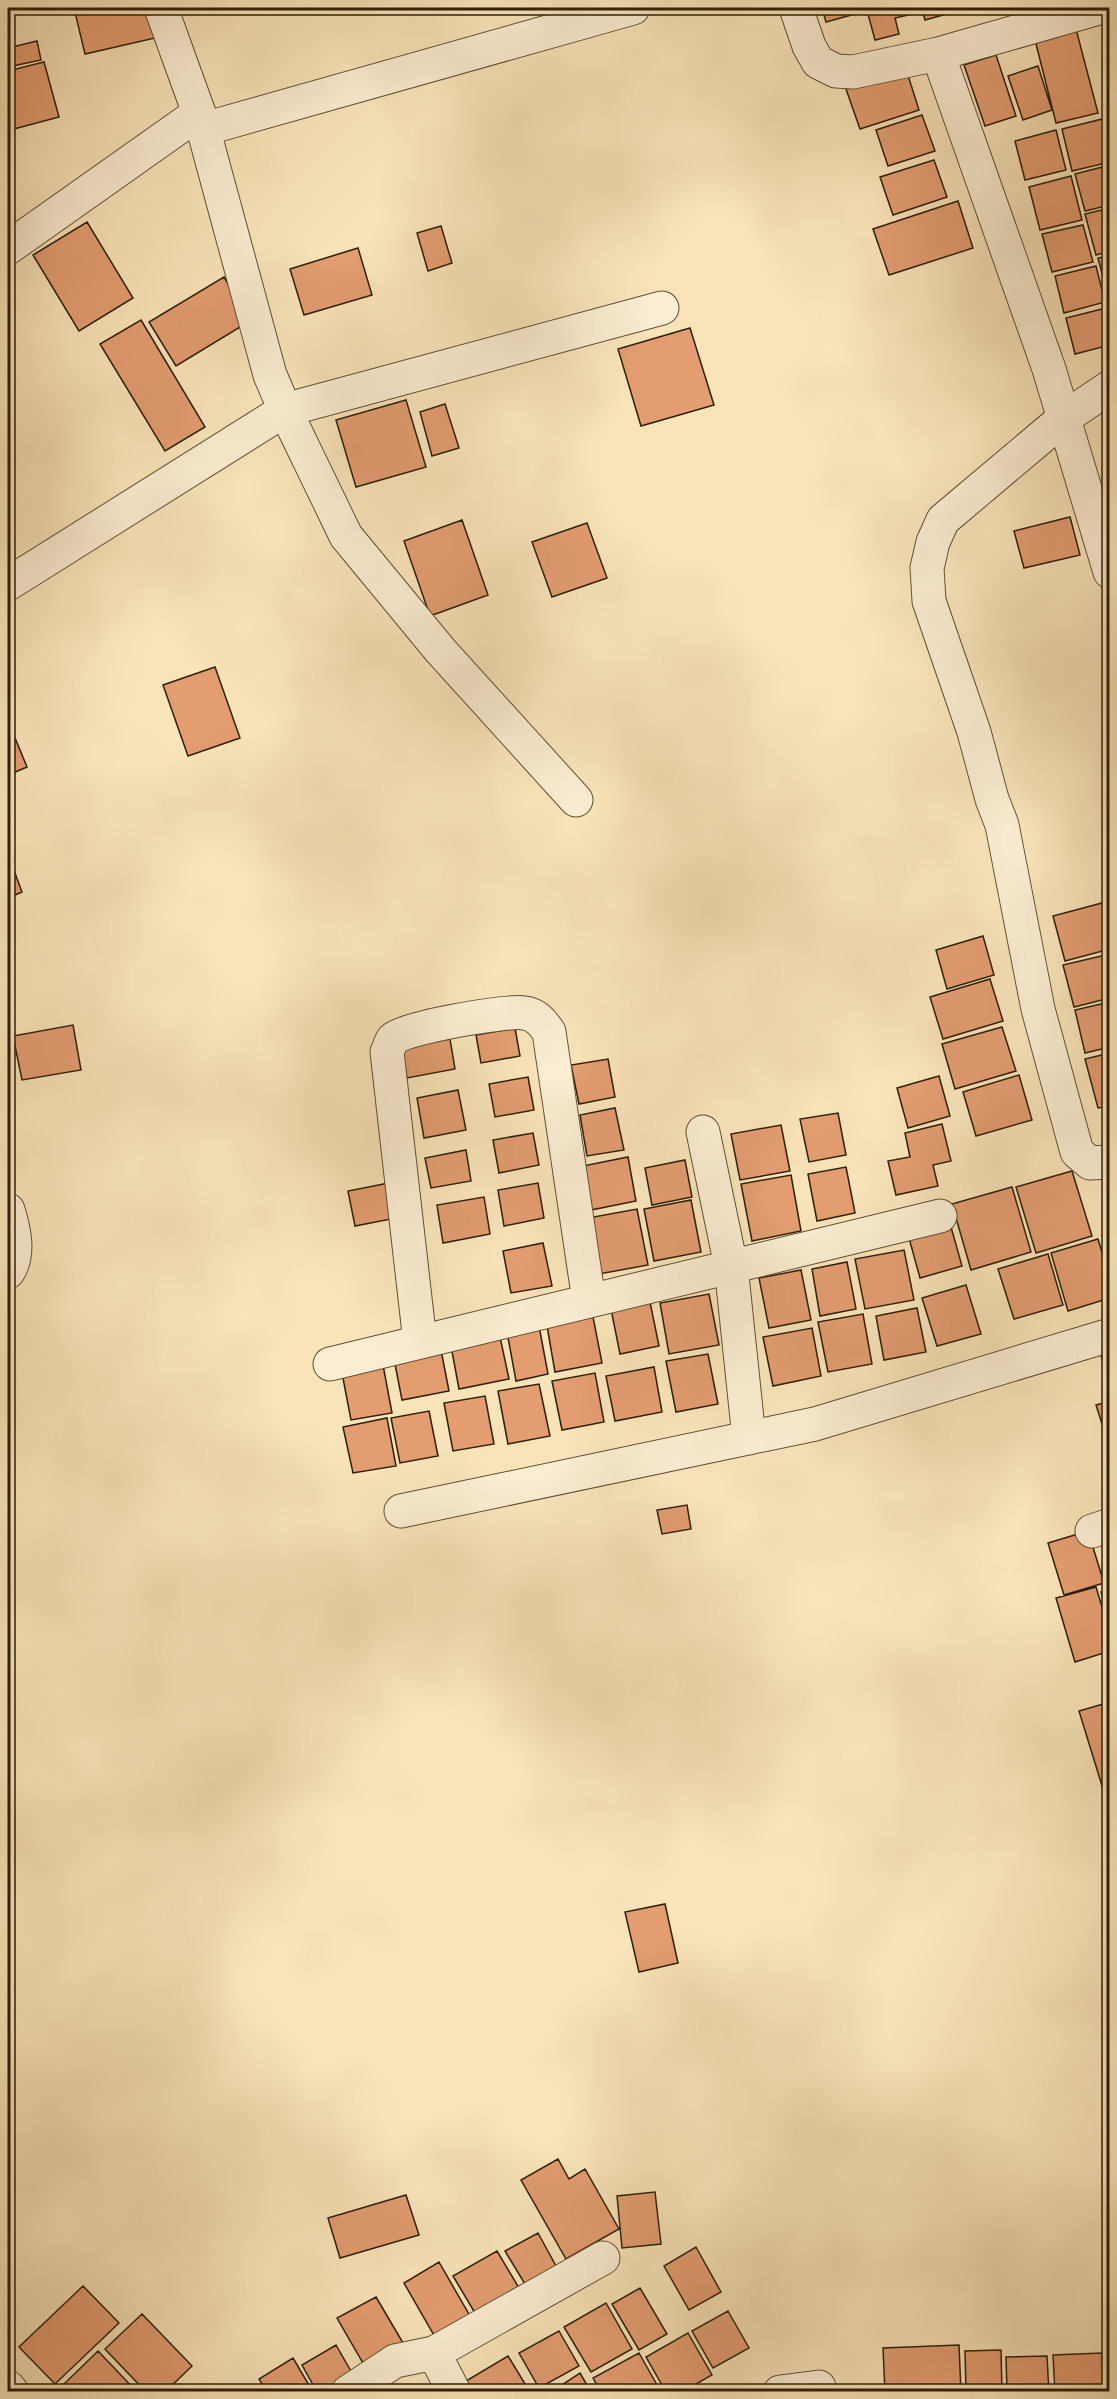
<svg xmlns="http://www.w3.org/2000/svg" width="1117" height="2399" viewBox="0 0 1117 2399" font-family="'IM FELL DW Pica',serif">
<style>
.building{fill:#e39d71;stroke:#2d1e07;stroke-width:1.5}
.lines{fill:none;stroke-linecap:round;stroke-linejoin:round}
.minor-casing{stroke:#605034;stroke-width:35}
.minor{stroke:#fbedd2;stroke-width:33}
</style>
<rect width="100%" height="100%" fill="#f9e4ba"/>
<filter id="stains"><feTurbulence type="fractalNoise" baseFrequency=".00333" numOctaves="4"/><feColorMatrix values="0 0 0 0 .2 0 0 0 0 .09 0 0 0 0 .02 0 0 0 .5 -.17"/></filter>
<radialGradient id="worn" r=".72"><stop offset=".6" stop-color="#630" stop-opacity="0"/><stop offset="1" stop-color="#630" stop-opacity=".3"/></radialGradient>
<path class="building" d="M74 8H148L155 38 85 54Z
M822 8H865L866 11 826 22Z
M892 8H916L917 13 895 18 899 34 875 40 868 14Z
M922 8H965V9L925 20Z
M1076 29 1098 113 1056 123 1035 40Z
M37 41 41 60 8 67V48Z
M996 55 1016 116 985 126 964 65Z
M44 62 59 117 10 130 8 119V71Z
M1038 66 1052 110 1023 120 1008 76Z
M906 69 919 110 860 129 846 89Z
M922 115 935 151 888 166 876 130Z
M1102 119 1110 151V162L1072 171 1062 129Z
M1056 130 1066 170 1025 180 1015 141Z
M934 160 947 197 893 215 880 177Z
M1110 165V205L1085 211 1075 174Z
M1071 176 1082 220 1040 230 1029 187Z
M958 201 973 248 889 275 873 229Z
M1110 208V251L1096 255 1085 214Z
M87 222 133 298 79 331 33 255Z
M1083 225 1093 262 1052 272 1042 234Z
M441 226 452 263 428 271 417 233Z
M358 248 372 295 304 315 290 269Z
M1110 256V304L1098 258Z
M1096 266 1105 302 1064 313 1055 276Z
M224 277 250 321 176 366 149 322Z
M1106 308 1110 320V345L1075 354 1066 318Z
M141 320 205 427 165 451 100 344Z
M690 328 714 405 641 426 618 349Z
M406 400 426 467 356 487 336 420Z
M445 404 459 448 432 456 420 412Z
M1070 517 1080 555 1024 568 1014 531Z
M462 520 488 595 430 616 404 541Z
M587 523 607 578 552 597 532 542Z
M215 667 240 738 188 756 163 685Z
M13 733 27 767 8 775V735Z
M8 854 22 892 8 898Z
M1102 903 1110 931V949L1065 961 1053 916Z
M983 936 994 975 947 989 936 950Z
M1110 954V998L1074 1007 1063 965Z
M990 979 1003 1021 943 1039 930 997Z
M1110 1002V1047L1085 1053 1075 1010Z
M73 1025 81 1070 22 1080 13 1036Z
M1002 1027 1016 1071 955 1089 942 1044Z
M515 1028 520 1056 481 1063 476 1035Z
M450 1039 455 1069 407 1078 401 1048Z
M1110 1053V1106L1098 1108 1085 1059Z
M608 1059 615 1097 579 1104 571 1065Z
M1019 1075 1032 1120 976 1136 963 1092Z
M939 1076 950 1116 908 1128 897 1088Z
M528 1077 534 1110 495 1117 489 1084Z
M458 1090 466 1130 424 1138 417 1098Z
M615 1108 624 1150 587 1156 580 1115Z
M838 1113 846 1155 809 1162 800 1119Z
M942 1124 951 1161 933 1165 938 1186 896 1195 888 1161 910 1157 905 1133Z
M781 1125 790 1171 740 1180 731 1134Z
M533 1133 539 1165 499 1173 493 1140Z
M466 1150 471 1181 431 1188 425 1158Z
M628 1157 636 1201 591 1210 583 1166Z
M685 1160 692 1197 652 1205 645 1168Z
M846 1167 855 1213 817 1221 808 1174Z
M1072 1171 1092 1236 1036 1253 1016 1187Z
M791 1175 801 1231 752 1241 741 1184Z
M389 1183 396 1218 355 1226 348 1191Z
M538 1183 544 1218 504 1226 498 1190Z
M1012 1187 1031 1252 971 1270 952 1204Z
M484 1197 490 1234 443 1243 437 1205Z
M691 1200 701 1252 654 1261 644 1209Z
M637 1209 648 1265 599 1274 588 1218Z
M951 1227 962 1266 920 1278 909 1238Z
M1110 1233V1260L1102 1235Z
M1098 1239 1110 1279V1298L1068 1311 1051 1253Z
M543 1243 552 1286 511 1293 503 1251Z
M904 1250 914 1300 865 1309 855 1259Z
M1048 1254 1063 1305 1014 1319 998 1269Z
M847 1262 856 1309 820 1316 812 1269Z
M801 1270 811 1320 769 1328 759 1278Z
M966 1285 981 1334 937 1346 922 1298Z
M709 1294 719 1345 669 1354 660 1303Z
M650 1302 659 1346 620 1354 611 1309Z
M917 1308 926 1352 884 1360 876 1316Z
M863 1314 872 1364 828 1372 818 1322Z
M593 1317 602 1363 555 1372 547 1326Z
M539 1326 548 1374 516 1381 507 1332Z
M812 1328 821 1376 773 1386 763 1337Z
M500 1337 509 1379 459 1389 451 1346Z
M1110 1349V1386L1100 1352Z
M441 1350 449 1391 402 1400 394 1359Z
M708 1354 718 1404 676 1412 666 1361Z
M383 1365 392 1413 351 1420 342 1373Z
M654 1367 662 1412 615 1421 606 1376Z
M595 1373 604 1422 562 1430 552 1381Z
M539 1384 550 1436 508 1444 498 1391Z
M485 1396 494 1444 453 1451 444 1403Z
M1110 1401V1449L1096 1405Z
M429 1411 438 1456 400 1463 391 1418Z
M387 1418 396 1466 353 1473 343 1427Z
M687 1505 691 1529 662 1534 657 1510Z
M1088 1531 1104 1583 1064 1595 1048 1543Z
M1110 1545V1569L1103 1547Z
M1096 1587 1110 1633V1651L1075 1662 1056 1598Z
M1110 1590V1622L1101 1592Z
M1110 1702V1787L1103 1789 1079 1711Z
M665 1904 678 1963 639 1972 625 1912Z
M558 2159 569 2179 585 2169 619 2229 566 2259 521 2180Z
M655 2192 661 2244 622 2248 617 2196Z
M406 2195 419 2235 340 2258 328 2218Z
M538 2233 556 2266 525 2284 505 2251Z
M696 2247 721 2292 689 2310 664 2266Z
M497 2251 519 2288 475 2313 453 2276Z
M439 2262 470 2316 435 2337 404 2283Z
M83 2286 119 2323 55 2384 19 2347Z
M640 2288 667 2334 639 2350 612 2304Z
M376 2297 406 2348 367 2370 337 2318Z
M606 2303 632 2349 591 2372 564 2327Z
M728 2311 749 2348 713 2368 692 2331Z
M142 2314 192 2366 165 2392H146L105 2349Z
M559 2331 579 2366 539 2388 519 2353Z
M688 2333 712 2375 682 2392H666L646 2357Z
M336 2345 356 2380 335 2392H317L302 2365Z
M959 2345 961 2392H885L883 2348Z
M1001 2350 1002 2392H966L965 2351Z
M98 2351 137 2392H69L63 2385Z
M639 2353 661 2392H601L593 2378Z
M1102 2353 1103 2392H1055L1053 2355Z
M508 2356 530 2392H472L466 2381Z
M1047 2356 1049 2392H1007L1006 2357Z
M293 2358 313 2392H267L259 2379Z
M580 2373 591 2392H551Z"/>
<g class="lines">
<defs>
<path id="minor" d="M796 8 809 46 818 62 836 71 853 72 938 54 1099 8
M938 54 1049 369 1110 572
M204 129 633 8
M8 248 199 113
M1110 387 1064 418 943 520 933 542 927 568 929 601 974 732 992 799 1002 825 1038 1009 1077 1152 1090 1163 1110 1162
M8 584 285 410 270 375 199 113 161 8
M576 800 440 650 346 536 285 410 662 308
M703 1132 731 1266 749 1438
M8 1210C14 1229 20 1255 8 1272
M420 1342 387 1052C389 1049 390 1042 393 1039 403 1028 507 1010 524 1013 536 1014 543 1023 549 1032L589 1301
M330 1364 940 1216
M401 1511 815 1424 1110 1335
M1092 1531 1110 1525
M434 2353 454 2392
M8 2387 12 2392
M348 2392 395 2361 434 2353 603 2258
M780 2392 819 2387"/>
</defs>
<use href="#minor" class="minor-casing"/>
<use href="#minor" class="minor"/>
</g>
<rect width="1117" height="2399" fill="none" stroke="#f9e4ba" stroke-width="30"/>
<rect x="9" y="9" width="1099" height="2381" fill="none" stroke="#2d1e07" stroke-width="3"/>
<rect x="15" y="15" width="1087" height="2369" fill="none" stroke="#2d1e07" stroke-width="1.5"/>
<rect width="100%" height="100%" filter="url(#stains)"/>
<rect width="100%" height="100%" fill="url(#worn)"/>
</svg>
